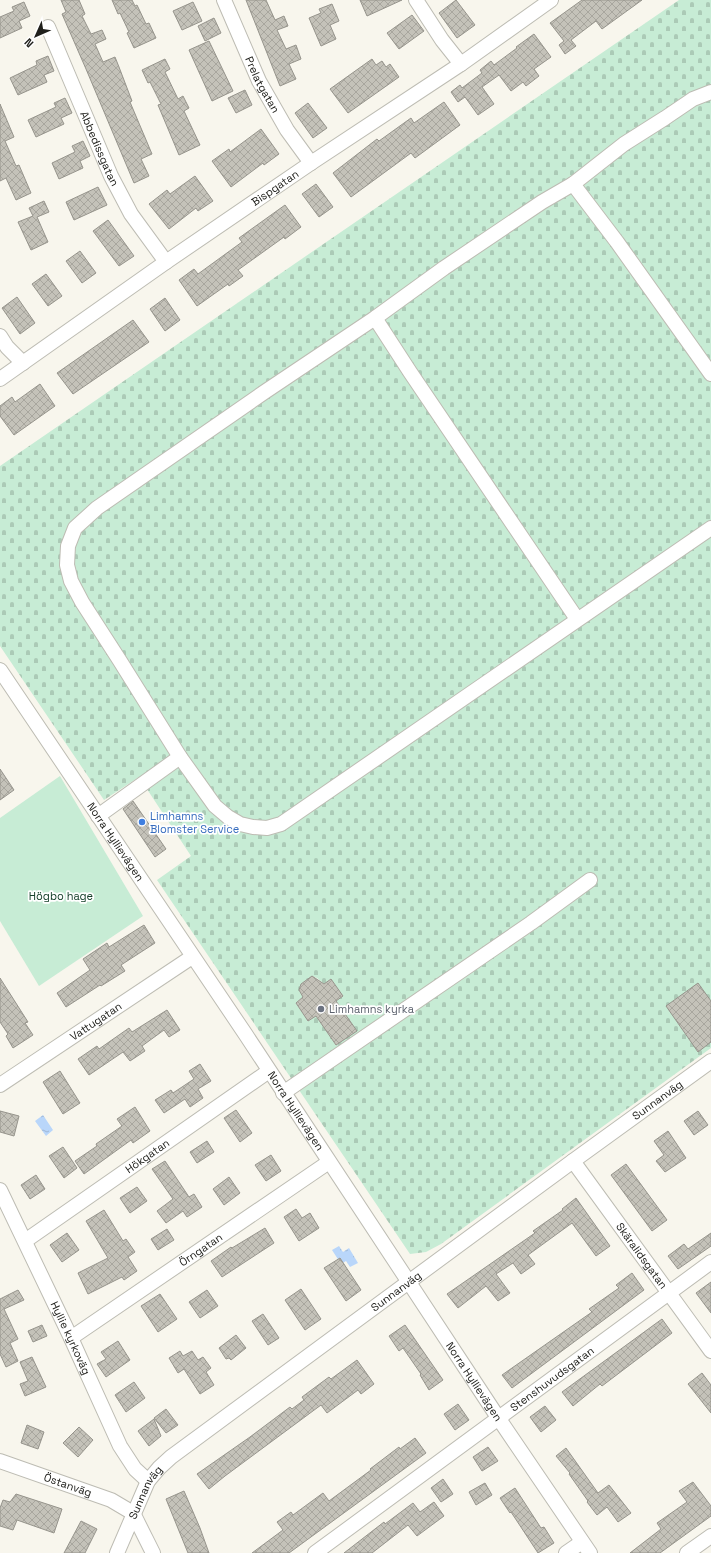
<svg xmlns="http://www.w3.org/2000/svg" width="711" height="1553" viewBox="0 0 711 1553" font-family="'Space Grotesk',sans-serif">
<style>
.green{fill:#c7ecd5}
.cemetery{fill:url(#cemetery-stones);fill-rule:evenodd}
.water{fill:url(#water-ripples)}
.building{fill:url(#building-cross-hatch);stroke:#96948c}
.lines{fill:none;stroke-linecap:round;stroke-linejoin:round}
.minor-casing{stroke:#bdbcb3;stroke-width:16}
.minor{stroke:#fff;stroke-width:14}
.shop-dot{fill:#3f7fe0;stroke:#fff;stroke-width:1.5}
.worship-dot{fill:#6b7280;stroke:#fff;stroke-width:1.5}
.labels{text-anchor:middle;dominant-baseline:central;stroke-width:3.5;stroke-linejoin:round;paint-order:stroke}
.street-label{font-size:11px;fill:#20201c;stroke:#fff}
.shop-label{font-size:11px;fill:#366cbe;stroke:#fff;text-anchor:start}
.park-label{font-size:11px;fill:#16402a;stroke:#fff}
.worship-label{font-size:11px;fill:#5b616d;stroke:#fff;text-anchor:start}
</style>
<defs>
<pattern id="cemetery-stones" width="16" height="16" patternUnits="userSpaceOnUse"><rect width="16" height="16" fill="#c7ecd5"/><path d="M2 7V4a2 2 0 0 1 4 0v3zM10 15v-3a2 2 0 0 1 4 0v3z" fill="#abcab6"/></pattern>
<pattern id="water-ripples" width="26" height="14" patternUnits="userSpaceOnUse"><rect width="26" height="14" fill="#b9d6fa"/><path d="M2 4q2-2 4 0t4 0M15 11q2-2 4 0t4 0" fill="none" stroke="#9fb7d6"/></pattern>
<pattern id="building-cross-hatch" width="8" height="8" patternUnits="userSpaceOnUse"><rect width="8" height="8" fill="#c4c2b9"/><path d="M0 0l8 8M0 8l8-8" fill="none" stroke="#a8a69e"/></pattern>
</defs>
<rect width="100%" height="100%" fill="#f8f6ed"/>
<path class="green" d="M60 776 143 916 39 986 0 921V818Z"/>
<path class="cemetery" d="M679 0H711V1048L441 1244 426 1252 410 1254 157 880 191 856 139 777 104 800 0 646V466ZM312 976 317 978 324 984 331 979 343 996 336 1001 356 1031 336 1045 316 1016 308 1021 296 1003 303 997 299 990 301 984Z"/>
<path class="water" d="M43 1115 53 1130 46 1136 35 1121Z
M339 1246 343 1252 349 1248 358 1263 350 1267 346 1261 341 1264 332 1250Z"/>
<path class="building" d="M61 0H79L85 14 82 16 91 34 102 30 106 39 95 44 103 62 115 57 119 67 132 101 130 102 152 154 141 159 149 176 134 183 86 69 62 14 66 12Z
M112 0H132L135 6 137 5 146 24 149 23 156 38 134 48 127 33 129 32 120 13 118 14Z
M246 0H266L275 20 284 16 288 26 277 30 286 49 296 45 301 59 289 64 296 79 280 86Z
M360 0H402L367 16Z
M456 0 475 25 457 38 439 13Z
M582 0H642L602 29 596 21 571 40 576 46 565 54 559 45 564 41 550 23Z
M24 2 30 16 19 21 22 28 0 38V17L14 11 12 7Z
M193 2 202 21 182 30 173 11Z
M332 4 339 21 330 25 336 39 321 46 309 18 321 13 319 9Z
M412 15 424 31 399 49 387 33Z
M214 18 221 33 205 41 198 26Z
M534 34 551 57 534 69 539 76 526 86 523 82 511 91 499 75 482 87 494 104 478 115 465 97 458 102 451 92 460 85 462 88 482 73 480 70 491 61 494 65 517 48 516 47Z
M209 41 233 91 212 101 189 50Z
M48 56 54 71 44 75 47 82 18 95 10 78 37 65 36 61Z
M165 59 170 69 165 72 178 99 183 96 189 108 184 111 200 145 179 155 158 105 161 104 150 82 148 83 142 70Z
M372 59 376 65 382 61 386 67 390 64 399 77 348 113 330 89Z
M245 90 252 105 236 113 228 98Z
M65 98 72 113 61 118 64 124 36 137 28 120 56 107 54 103Z
M444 102 460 125 415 158 411 153 351 197 333 173 377 139 379 141 411 118 414 123Z
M308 103 327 128 313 138 295 113Z
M0 104 14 137 5 141 16 166 19 165 31 193 16 200 6 178 0 181Z
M261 129 279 154 264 165 263 163 231 187 212 161 229 149 230 152Z
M83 141 90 156 80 161 83 168 59 179 52 163 75 152 72 146Z
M195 176 213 201 198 211 196 208 169 229 149 204 167 190 170 194Z
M316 184 333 207 319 217 302 194Z
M98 187 107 205 74 220 66 202Z
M44 201 49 212 37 217 48 242 31 250 18 222 33 216 29 208Z
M285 205 301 227 285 239 284 237 238 270 243 276 229 286 228 284 197 306 179 280 194 269 198 274 242 242 239 238Z
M108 220 134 256 119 266 93 231Z
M80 251 96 273 82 283 66 261Z
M46 274 62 296 48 306 32 284Z
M17 297 35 323 20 334 2 308Z
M165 298 180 320 165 331 150 309Z
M133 320 149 342 73 394 57 373Z
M40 384 55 406 14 435 0 416V406L12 397 15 402Z
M0 769 14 790 0 800Z
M133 801 166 849 155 857 123 809Z
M144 925 155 943 121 965 125 971 101 986 100 985 66 1007 57 993 90 970 83 959 107 943 109 947Z
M312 976 324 984 331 979 343 996 336 1001 357 1031 336 1045 316 1016 308 1021 296 1003 303 997 299 990 301 984Z
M0 978 28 1022 25 1023 33 1035 13 1048 6 1036 8 1034 0 1022Z
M698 983 711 1001V1042L698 1052 666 1006Z
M167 1010 180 1030 169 1037 164 1030 142 1046 145 1051 130 1061 123 1052 89 1075 78 1059 97 1046 99 1049 129 1028 132 1032Z
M200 1064 211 1081 198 1089 203 1098 190 1107 185 1099 164 1113 155 1100 171 1090 173 1093 194 1079 189 1071Z
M60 1071 80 1103 63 1114 43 1082Z
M135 1107 150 1131 133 1143 131 1140 84 1174 75 1161 97 1146 96 1144 122 1126 117 1119Z
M236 1110 252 1133 240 1142 224 1118Z
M0 1111 19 1116 14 1136 0 1132Z
M698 1111 708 1125 694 1135 684 1121Z
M668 1131 686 1158 665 1172 656 1161 664 1155 654 1141Z
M207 1141 214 1152 197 1163 190 1152Z
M63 1147 77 1168 64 1178 49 1156Z
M271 1155 281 1171 266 1181 255 1165Z
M165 1161 189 1197 194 1194 202 1207 187 1217 183 1211 166 1223 157 1211 173 1199 152 1169Z
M626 1164 667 1220 652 1231 611 1175Z
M36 1175 45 1189 30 1199 21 1185Z
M229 1177 240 1193 224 1205 213 1189Z
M137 1187 147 1201 130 1213 120 1198Z
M576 1198 610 1246 596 1256 572 1223 528 1255 535 1264 521 1274 513 1263 496 1274 510 1293 498 1301 486 1286 458 1308 447 1294 535 1233 533 1231 563 1210 562 1209Z
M296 1209 302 1218 310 1213 319 1228 299 1241 284 1217Z
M104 1210 123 1241 126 1239 135 1252 128 1257 137 1271 124 1280 122 1277 88 1294 78 1273 108 1258 86 1221Z
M265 1228 274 1243 222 1277 211 1261 231 1247 232 1248Z
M167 1229 174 1240 158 1250 151 1239Z
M67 1233 79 1250 62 1262 50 1245Z
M711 1233V1246L678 1269 668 1256 684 1244 688 1249Z
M340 1258 361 1290 346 1301 324 1268Z
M632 1273 644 1290 512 1388 502 1375 592 1312 589 1309 619 1288 616 1285Z
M711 1282V1313L696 1293Z
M301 1289 321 1319 305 1330 285 1300Z
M18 1290 24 1300 4 1309 18 1339 10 1343 18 1361 6 1367 0 1354V1299Z
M207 1290 218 1306 200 1318 189 1302Z
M160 1294 177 1319 158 1332 141 1306Z
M263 1314 279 1338 268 1345 252 1321Z
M662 1319 672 1333 602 1386 600 1384 573 1406 562 1392Z
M42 1325 47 1336 33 1342 28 1331Z
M405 1325 443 1380 429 1390 420 1375 421 1374 403 1348 399 1351 389 1336Z
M236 1335 246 1348 231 1360 229 1358 226 1359 219 1348Z
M118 1341 130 1360 106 1377 97 1364 106 1359 101 1352Z
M180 1351 183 1356 192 1351 198 1360 203 1357 211 1368 206 1372 214 1385 200 1394 184 1369 178 1373 169 1358Z
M32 1357 46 1387 25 1396 20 1384 28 1381 20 1362Z
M357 1360 374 1384 361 1394 358 1390 327 1413 321 1405 225 1476 209 1489 197 1474 250 1437 290 1407 292 1409 304 1400 302 1397 329 1377 331 1379Z
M702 1373 711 1385V1413L688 1384Z
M134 1382 145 1398 126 1412 115 1395Z
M458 1404 469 1420 455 1430 444 1414Z
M545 1406 556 1420 541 1432 530 1417Z
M166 1409 178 1425 166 1433 154 1418Z
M154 1419 161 1436 149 1446 138 1431Z
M27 1425 44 1432 38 1449 21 1443Z
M79 1427 93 1440 78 1457 63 1443Z
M415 1438 426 1453 289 1553H252L283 1530 277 1522 291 1512 293 1515 323 1493 329 1501 371 1470 370 1469 399 1447 400 1449Z
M488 1447 498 1461 482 1471 473 1457Z
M566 1448 598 1493 609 1485 631 1513 618 1522 607 1507 597 1515 587 1502 588 1501 569 1474 570 1473 556 1456Z
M443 1479 453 1494 441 1502 431 1488Z
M693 1482 711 1506V1516L660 1553H630L661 1529 657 1523 687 1502 679 1491Z
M485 1483 492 1495 476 1505 469 1492Z
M515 1488 541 1528 544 1527 554 1543 538 1553 511 1512 510 1513 500 1498Z
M184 1491 200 1528 209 1553H188L166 1499Z
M16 1494 62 1509 54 1533 17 1520 13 1530 0 1526V1508L3 1500 10 1502Z
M434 1502 444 1516 417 1536 408 1525 372 1553H344L384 1522 385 1524 413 1503 420 1512Z
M81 1521 97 1529 85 1553H64Z"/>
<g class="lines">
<defs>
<g id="minor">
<path id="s1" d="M224 0 259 81 287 130 311 163"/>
<path d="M416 0 442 40 461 64"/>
<path id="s2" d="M48 27 111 176 131 214 166 262"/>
<path d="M711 92 693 99 665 118 624 144 573 184 542 202 444 268 375 318 266 391 97 508 75 528 68 546 67 565 71 581 82 602 120 661 180 757 215 806 228 817 240 824 253 827 267 828 281 824 711 528"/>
<path d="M573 184 617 242 711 374"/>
<path d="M375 318 410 372 577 619"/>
<path d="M0 336 7 347 23 363"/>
<path id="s3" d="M0 379 166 262 311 163 461 64 551 0"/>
<path id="s4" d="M0 670 246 1035 499 1419 590 1553"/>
<path d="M98 816 180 757"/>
<path id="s5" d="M0 1085 192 957"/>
<path d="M283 1093 531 923 590 880"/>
<path id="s6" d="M573 1161 711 1351"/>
<path id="s7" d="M0 1190 71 1338 120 1446 135 1469 148 1481"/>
<path id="s8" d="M25 1241 269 1071"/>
<path id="s9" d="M71 1338 329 1162"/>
<path id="s10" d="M0 1461 111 1500 133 1513"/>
<path d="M133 1513 153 1553"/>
<path id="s11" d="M117 1553 148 1481 159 1468 171 1457 573 1161 711 1061"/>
<path id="s12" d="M315 1553 711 1262"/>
<path d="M566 1553 582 1542"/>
<path d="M687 1553 711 1536"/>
</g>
</defs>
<use href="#minor" class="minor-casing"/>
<use href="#minor" class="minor"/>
</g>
<circle class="shop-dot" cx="142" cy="822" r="4"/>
<circle class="worship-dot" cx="321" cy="1009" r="4"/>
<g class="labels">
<g class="street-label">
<text stroke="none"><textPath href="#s1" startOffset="93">Prelatgatan</textPath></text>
<text stroke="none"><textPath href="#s2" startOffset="132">Abbedissgatan</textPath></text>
<text stroke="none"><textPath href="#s3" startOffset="335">Bispgatan</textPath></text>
<text stroke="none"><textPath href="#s4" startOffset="207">Norra Hyllievägen</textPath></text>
<text stroke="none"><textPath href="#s5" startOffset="115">Vattugatan</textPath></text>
<text stroke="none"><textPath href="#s11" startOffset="715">Sunnanväg</textPath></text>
<text stroke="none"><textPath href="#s4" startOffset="531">Norra Hyllievägen</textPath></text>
<text stroke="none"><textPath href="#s8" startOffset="149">Hökgatan</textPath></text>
<text stroke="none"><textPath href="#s9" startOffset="157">Örngatan</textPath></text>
<text stroke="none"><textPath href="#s6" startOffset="117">Skäralidsgatan</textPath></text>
<text stroke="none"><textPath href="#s11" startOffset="391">Sunnanväg</textPath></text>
<text stroke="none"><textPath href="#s7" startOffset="164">Hyllie kyrkoväg</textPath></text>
<text stroke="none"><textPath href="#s12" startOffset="294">Stenshuvudsgatan</textPath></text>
<text stroke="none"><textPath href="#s4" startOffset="855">Norra Hyllievägen</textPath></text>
<text stroke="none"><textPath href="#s10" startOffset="72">Östanväg</textPath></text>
<text stroke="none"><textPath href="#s11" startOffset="67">Sunnanväg</textPath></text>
</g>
<g class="shop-label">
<text x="150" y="816">Limhamns<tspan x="150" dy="13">Blomster Service</tspan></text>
</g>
<g class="park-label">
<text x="61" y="896">Högbo hage</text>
</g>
<g class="worship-label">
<text x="329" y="1009">Limhamns kyrka</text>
</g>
</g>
<g transform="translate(36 36) rotate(225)" stroke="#ffffff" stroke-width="3" paint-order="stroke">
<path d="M0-3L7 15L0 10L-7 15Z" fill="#20201c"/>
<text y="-6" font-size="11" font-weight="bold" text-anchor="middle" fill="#20201c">N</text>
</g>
</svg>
